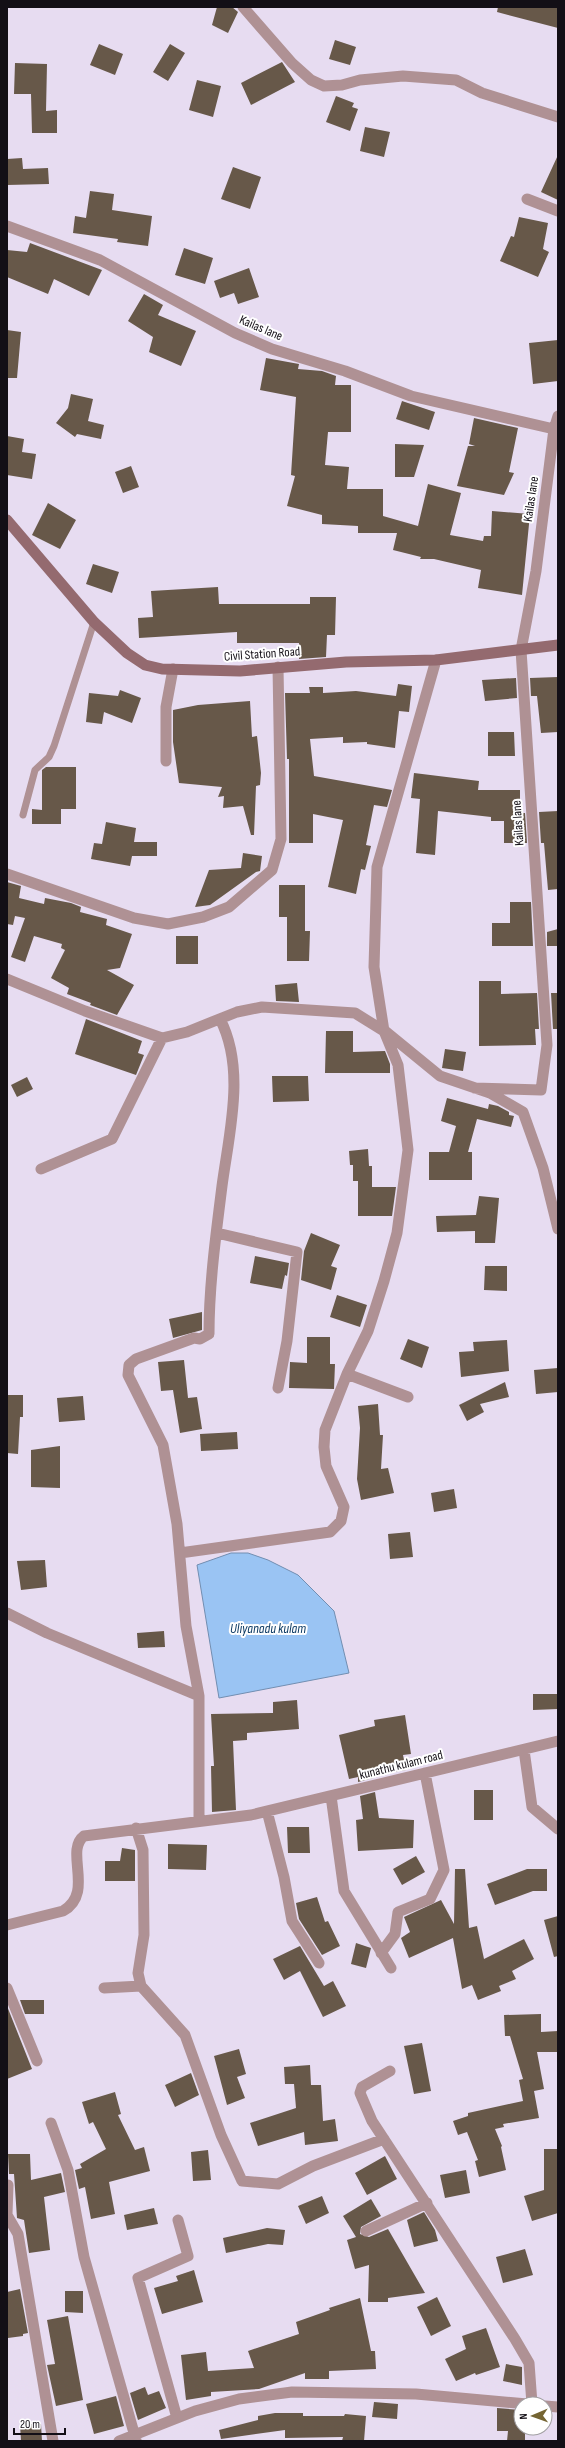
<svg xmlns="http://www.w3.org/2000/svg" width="565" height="2448" viewBox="0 0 565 2448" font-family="'Sofia Sans Condensed',sans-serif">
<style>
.water{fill:#9ac4f3;stroke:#728eb1}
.building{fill:#675849}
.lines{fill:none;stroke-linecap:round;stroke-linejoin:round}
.service{stroke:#af9194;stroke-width:7}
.minor{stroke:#af9194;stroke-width:11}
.secondary{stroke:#946a6f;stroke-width:11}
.labels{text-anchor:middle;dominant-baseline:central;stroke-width:4;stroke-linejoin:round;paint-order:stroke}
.street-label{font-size:13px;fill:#130f16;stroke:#fff}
.water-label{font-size:14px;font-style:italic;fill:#06355f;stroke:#fff}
</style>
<rect width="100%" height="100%" fill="#e7dcf1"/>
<path class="water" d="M231 1553H248L268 1560 298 1575 334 1611 349 1673 219 1698 197 1565Z"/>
<path class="building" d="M217 7H232L238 12 228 33 212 25Z
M498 7H558V28L497 12Z
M335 40 356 47 350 65 329 59Z
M99 44 123 54 115 75 90 65Z
M170 44 185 53 168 81 153 72Z
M282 62 295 82 251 105 241 83Z
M15 63 47 64 46 111 57 110V133H32L31 94H14Z
M197 80 221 86 213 117 189 110Z
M336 96 354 103 352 107 358 109 350 131 326 122Z
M365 127 390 132 384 157 360 151Z
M558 155V200L541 192Z
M22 158 23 169 48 168 49 184 7 185V159Z
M233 167 261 177 250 209 221 199Z
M90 191 114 194 112 210 152 216 148 246 117 242 118 239 73 233 75 216 86 218Z
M519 217 548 223 543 249 549 252 538 277 500 261 511 236 514 237Z
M30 243 102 270 89 296 54 279 48 294 7 277V250L27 252Z
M184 248 213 258 205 284 175 275Z
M249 268 259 297 238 304 234 293 220 298 214 281Z
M144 294 163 305 158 315 196 331 181 366 149 352 153 337 128 321Z
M7 330 21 332 17 378H7Z
M558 340V381L533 384 529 343Z
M266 358 299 364 298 369 322 371 336 376 335 385H351V432H328L325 465 349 467 347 489H383V516L418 526 428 484 461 493 450 535 483 541 484 536H491L492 511 530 514 522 595 478 588 481 570 434 559H420L421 557 393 550 397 533H358V526L322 524V515L287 506 295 476 291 475 296 397 260 390Z
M71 394 93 399 88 421 104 425 101 439 77 434 75 437 56 423 68 408Z
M402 401 435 412 429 430 396 419Z
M474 418 518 428 509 472 514 473 504 495 457 486 468 446H475L469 444Z
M7 436 24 439 22 452 36 454 32 479 7 475Z
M395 444 424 445 414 477H395Z
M131 466 139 487 123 493 115 472Z
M48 503 76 520 60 549 32 535Z
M93 564 119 572 112 593 86 584Z
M218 587 219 604H310V597H336L335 635H327L326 657 299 659V643H237V632L139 638 138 618 153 617 151 591Z
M558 677V732L541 733 537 696H531L530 678Z
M516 678 517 698 485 701 482 680Z
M398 684 412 686 409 712 399 711 395 748 367 744V742L343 743V737L310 739 314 776 392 790 387 807 374 805 366 845 371 846 365 870 361 869 356 894 328 887 343 820 313 814V843H289V759H287L285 693H310L309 687H323V693L356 691 396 696Z
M120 690 141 698 132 723 104 712 102 724 86 722 89 693 118 696Z
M250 701 252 737 257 736 261 773 260 785 256 786 254 835H251L243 806 223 808 224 796 218 797 222 787 179 783 173 742V710L198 705Z
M488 732H514L515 756H488Z
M46 767H76V809H61V824H32V809L42 810V770Z
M414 773 479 781 478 790H520V813H525L527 843H504V821H491V817L438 811 435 855 416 853 420 799 411 798Z
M558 811V889L548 890 544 843H541L539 812Z
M106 822 136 828 134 842H157V856H132L130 866 91 859 94 843 102 844Z
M243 853 262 856 260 871 256 872 210 905 195 907 209 870 241 868Z
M7 882 21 886 19 898 44 904 45 898 71 903 81 907 80 912 107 919 106 925 132 934 120 968 107 970 134 985 117 1015 90 1005 91 1003 67 994 69 988 51 978 65 950 61 948 62 944 34 936 25 962 11 957 25 918 15 916 13 925 7 924Z
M279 885H305V931H310L309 961H287V917H279Z
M510 902H531L533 946H492V923H510Z
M558 929V946H547V932Z
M176 936H198V964H176Z
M479 981H501V994L537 993 539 1029H535L536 1045 479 1046Z
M297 983 299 1002 276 1001 275 985Z
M551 993H558V1029H553Z
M86 1019 142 1041 138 1053 144 1055 136 1075 75 1054Z
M326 1031H353V1052L385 1051 390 1064V1073H325Z
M445 1049 466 1052 463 1071 442 1068Z
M272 1076H308L309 1101 273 1102Z
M27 1077 33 1089 17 1097 11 1085Z
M447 1098 488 1109 489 1104 498 1106 509 1112V1115L514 1116 511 1127 477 1119 468 1152H472V1180H429V1152H449L456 1126 441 1121Z
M368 1149 369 1166H372V1187H396L392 1216H358V1181H353V1165H350L349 1151Z
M479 1196 499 1198 495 1243H475V1231L437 1232 436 1216 476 1215Z
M311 1233 340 1245 331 1266 337 1268 331 1290 301 1280 304 1251Z
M255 1256 289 1263 287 1276 285 1275 282 1289 250 1283Z
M485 1266H507V1291L484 1290Z
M337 1295 367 1305 360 1327 330 1317Z
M202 1312V1330L173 1338 169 1319Z
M307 1337H330V1364H335L334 1389 289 1388 290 1362 307 1363Z
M408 1339 429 1347 422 1368 400 1359Z
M507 1340 509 1371 461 1377 459 1352 474 1351 473 1342Z
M184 1360 188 1398 197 1397 202 1429 180 1433 173 1390 161 1391 158 1362Z
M558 1368V1392L536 1394 534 1370Z
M505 1382 509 1397 480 1404 484 1412 467 1421 459 1405Z
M7 1395H23V1417H20L18 1454 7 1453Z
M83 1396 85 1420 59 1422 57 1398Z
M378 1404 380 1435H383L381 1469 388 1468 394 1493 361 1500 357 1479 360 1428 358 1406Z
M237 1432 238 1449 201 1451 200 1434Z
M60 1446V1488L31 1487V1450Z
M454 1489 457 1508 434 1512 431 1493Z
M410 1532 413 1557 390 1559 388 1534Z
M45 1560 47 1587 21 1590 17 1561Z
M164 1631 165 1647 138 1648 137 1633Z
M533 1694H557L558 1709 533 1710Z
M297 1700 299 1729 247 1733V1740L233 1741 236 1810 212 1812 211 1766H214L211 1714 273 1713V1702Z
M405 1715 411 1754 403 1755 406 1770 372 1775 373 1778 358 1782V1777L349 1779 339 1735 375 1726 374 1720Z
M474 1790H493V1820H474Z
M375 1792 379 1818 414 1820 413 1848 358 1851 356 1820 363 1819 360 1796Z
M287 1827H309L310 1853H288Z
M168 1844 207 1845 206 1870 168 1869Z
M122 1848 135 1850V1881H105V1861H120Z
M416 1856 425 1872 402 1885 393 1869Z
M455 1869H465L469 1928 477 1926 484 1959 524 1939 534 1959 512 1971 516 1979 499 1986 501 1991 478 2000 472 1985 462 1989 453 1938 409 1958 401 1938 410 1932 404 1917 441 1900 454 1924Z
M527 1869H547V1891H533L495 1905 487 1884Z
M317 1897 325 1922 328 1921 340 1946 322 1955 299 1919 296 1903Z
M558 1916V1956L554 1957 544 1920Z
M356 1943 371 1948 366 1968 351 1964Z
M300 1946 324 1986 333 1981 346 2006 323 2017 300 1971 284 1980 273 1959Z
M20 2000H44V2014H25Z
M7 2006 32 2069 7 2079Z
M541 2014V2032L558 2031V2052H537L544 2089 534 2091 539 2118 503 2124 504 2127 495 2129 502 2146 501 2147 506 2170 479 2177 475 2161 478 2160 467 2132 458 2135 453 2121 468 2116V2113L523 2101 519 2080 523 2079 510 2036H505L504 2015Z
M422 2043 431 2091 414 2094 404 2046Z
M239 2049 246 2074 237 2077 245 2098 227 2105 214 2056Z
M310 2065 311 2085H321L323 2121 335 2119 338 2141 305 2145 304 2132 258 2146 250 2123 296 2108 294 2084H285L284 2067Z
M191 2073 199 2095 175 2107 165 2085Z
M115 2092 121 2114 118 2115 135 2150 144 2147 150 2171 109 2182 115 2214 91 2219 85 2187 79 2189 75 2170 82 2168 80 2164 106 2149 93 2122 89 2124 82 2102Z
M544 2149H558V2213L532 2221 524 2196 544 2190Z
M208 2150 211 2180 193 2181 191 2152Z
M8 2154H30L31 2180 61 2173 65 2192 44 2197 50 2250 29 2253 24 2220 17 2218 14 2174H9Z
M385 2156 397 2179 367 2195 355 2173Z
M466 2170 470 2193 445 2198 440 2175Z
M322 2196 329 2213 306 2224 298 2206Z
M371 2199 381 2216 361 2227 360 2234 369 2237 388 2229 425 2293 388 2298V2302H368L369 2265 355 2269 347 2240 356 2237 343 2216Z
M154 2208 158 2224 127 2230 124 2215Z
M424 2212 435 2230 438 2241 414 2247 407 2220Z
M267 2228 285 2230 283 2245 268 2244 226 2253 223 2238Z
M525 2249 533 2275 503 2283 496 2257Z
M194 2270 203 2302 162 2314 154 2288 178 2281 176 2276Z
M20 2289 28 2333 23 2334V2336L8 2338 7 2292Z
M65 2291H83V2313L65 2312Z
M437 2297 451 2326 431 2336 417 2307Z
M360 2298 371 2351H375L376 2369 329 2371V2379H305V2373L259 2389 211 2392V2396L186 2400 181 2355 206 2352 208 2371 254 2368 248 2351 299 2334 296 2322 330 2310 329 2308Z
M68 2316 83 2400 56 2406 47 2365 55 2364 47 2320Z
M486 2328 500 2367 476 2375 475 2373 456 2381 445 2359 466 2349 462 2336Z
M506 2364 522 2367V2385L503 2381Z
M145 2387 148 2395 159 2391 166 2408 138 2420 130 2393Z
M116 2396 124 2426 94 2434 86 2404Z
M374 2402 398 2404 397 2419 372 2417Z
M497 2408 521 2410V2428H525V2441H507L508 2431H497Z
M275 2413H303V2416H344L345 2414 366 2416 364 2441H342L343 2437 285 2438V2430L221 2439 219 2430 258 2420V2416Z
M20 2424H41L42 2441H21Z"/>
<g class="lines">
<path class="service" d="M23 815 35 770 49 757 54 746 94 622"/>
<path class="minor" d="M243 7 292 63 311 80 324 86 342 85 360 80 403 76 456 80 482 93 558 117
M527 199 558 211
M7 226 100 260 235 333 272 349 345 371 411 396 554 429 536 571 521 650 547 1045 541 1090 474 1088
M554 429 558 416
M166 761V707L173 669
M7 874 134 918 168 924 203 917 229 907 272 870 281 839 278 667
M7 979 85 1011 162 1038 187 1032 237 1012 262 1007 355 1013 384 1031 374 967 377 867 436 660
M385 1031 440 1076 490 1093 523 1112 543 1168 558 1229
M41 1169 112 1139 162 1038
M217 1233 297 1252 287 1341 278 1388
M347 1374 408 1397
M180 1553 330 1532 341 1521 344 1507 326 1466 324 1447 325 1430 347 1374 368 1331 384 1281 397 1233 408 1150 398 1065 384 1031
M7 1613 47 1633 199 1696
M524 1750 532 1807 558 1829
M331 1796 344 1891 391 1968
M267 1811 284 1877 292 1921 319 1963
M199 1821V1696L186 1626 177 1524 163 1445 128 1375 129 1365 136 1359 194 1338 200 1339 209 1334C209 1285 216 1234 222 1186 229 1133 246 1069 220 1019
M136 1828 143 1850 144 1935 138 1973 141 1986 185 2035 221 2135 242 2181 278 2184 313 2166 384 2139
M7 1925 63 1911C95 1893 64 1851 84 1836L251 1815 558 1741
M381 1953 395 1934 398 1912 430 1899 444 1870 425 1773
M7 1988 37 2061
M104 1988 141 1986
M390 2071 362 2087 360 2093 372 2121 515 2339 529 2363 532 2404
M51 2123 68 2170 84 2257 136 2440
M7 2214 8 2185
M7 2215 18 2234 53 2441
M366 2231 427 2203
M545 2406 558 2407
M177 2418 138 2278 188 2256 178 2220
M119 2441 195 2411 239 2399 292 2392 416 2394 527 2404"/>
<path class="secondary" d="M7 520 94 622 127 653 145 665 162 669 240 671 346 662 436 660 558 645"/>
</g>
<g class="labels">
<g class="street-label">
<text transform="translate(261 328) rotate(23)">Kailas lane</text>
<text transform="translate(531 499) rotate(-82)">Kailas lane</text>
<text transform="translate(262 654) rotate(-4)">Civil Station Road</text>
<text transform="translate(518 823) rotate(-94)">Kailas lane</text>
<text transform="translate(401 1765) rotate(-14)">kunathu kulam road</text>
</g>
<g class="water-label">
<text x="268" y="1628">Uliyanadu kulam</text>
</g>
</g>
<rect width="565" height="2448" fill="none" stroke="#130f16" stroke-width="16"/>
<g transform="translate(533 2416) rotate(268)"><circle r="19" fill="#ffffff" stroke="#a19fa2"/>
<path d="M0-3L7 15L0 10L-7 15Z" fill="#746432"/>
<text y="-6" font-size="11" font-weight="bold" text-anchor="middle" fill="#130f16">N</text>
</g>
<path d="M14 2428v6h51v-6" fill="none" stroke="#130f16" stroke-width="2"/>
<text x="20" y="2428" font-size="12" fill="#130f16" stroke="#ffffff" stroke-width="3" paint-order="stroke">20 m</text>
</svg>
